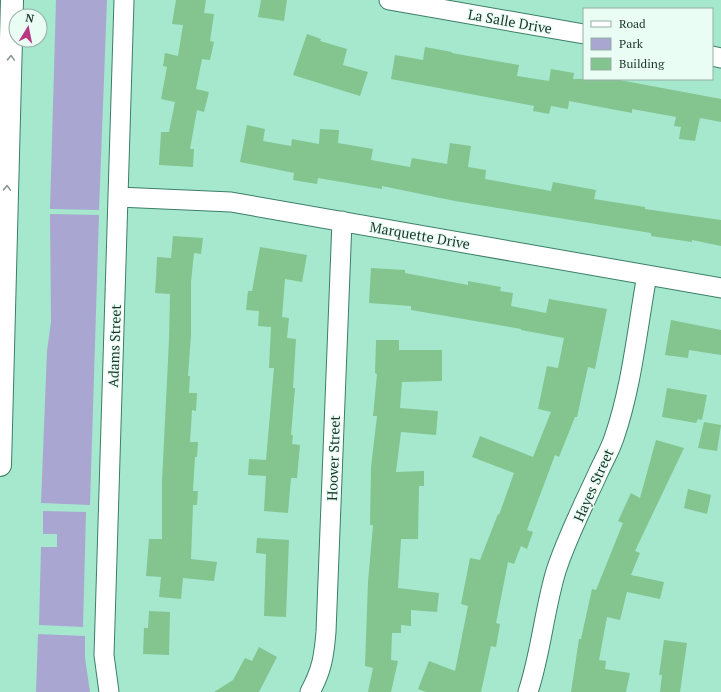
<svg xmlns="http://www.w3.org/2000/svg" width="721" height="692" viewBox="0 0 721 692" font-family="'PT Serif',serif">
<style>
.green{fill:#aaa6d2}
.building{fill:#84c48f}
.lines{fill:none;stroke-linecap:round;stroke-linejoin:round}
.street-casing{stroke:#3c7e68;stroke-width:21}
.highway-casing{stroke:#3c7e68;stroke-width:24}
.street{stroke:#fff;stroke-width:19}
.highway{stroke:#fff;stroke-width:22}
.oneway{stroke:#8c9a95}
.labels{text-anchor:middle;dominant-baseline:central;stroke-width:3;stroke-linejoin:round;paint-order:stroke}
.street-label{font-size:14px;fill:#19352b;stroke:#eafdf5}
</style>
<rect width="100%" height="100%" fill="#a5e8ce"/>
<path class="green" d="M56 0H107L99 210 50 209Z
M50 214 99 215 90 505 41 503 47 351 51 322Z
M43 511 86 512 83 627 39 625 41 547H57V534H43Z
M38 634 85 636V658L90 692H36Z"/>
<path class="building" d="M176 0H206L204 13 214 14 210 41 214 42 210 60 202 59 196 89 209 92 204 112 197 110 190 149H194L193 167 159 165 161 132H169L175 102 161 99 167 67 163 66 165 53 178 56 183 25 172 24Z
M261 0H287L284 21 258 17Z
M307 34 321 39 320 41 347 49 343 65 368 72 360 96 293 75Z
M425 47 452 52V53L519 65 517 76 549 81 551 69 574 73 573 79H614L721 99V122L700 118 695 141 679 139 681 127 674 126 676 117 632 109V113L569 101 568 109 551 106 549 114 533 111 534 106 391 79 395 55 423 60Z
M247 125 265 129 263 141 291 146 292 139 319 144 320 129 339 130 338 143 373 149 371 160 410 167 412 158 447 164 450 143 471 146 468 167 486 170 485 179 551 191 553 182 596 190 594 199 645 207V209L721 220V246L692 240V242L651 236V233L455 201 382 186V189L318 178 317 184 293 180 294 173 240 162Z
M173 236 203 238 201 254 194 253 191 282V335L188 376H190L189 393H197L196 411 192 410 190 442H198L197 457H195L193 491H198L197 505H193L191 559 217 562 214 581 183 578 181 599 159 597 161 577 146 576 149 539H162V481L169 340 170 294 155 293 156 279 157 257 171 258Z
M260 247 307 255 302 282 285 279 282 317 289 318 287 338 296 339 293 388H295L291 435H293L292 444 300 445 297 478H291L288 513 264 511 266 476 248 475 249 459 266 460 274 368H269L271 327 258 326 259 311 246 310 248 291H252Z
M371 268 405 270V273L468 285V281L501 287 500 291 513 293 511 306 546 313 549 299 607 309 595 369 588 367 577 417H575L559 457 555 455 527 530 533 532 527 549 521 546 514 564 508 562 496 623 500 624 496 647 491 646 481 692H426L418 689 429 661 455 671 468 606 461 604 470 558 480 560 498 514 499 515 514 473 472 457 480 436 533 457 551 412 538 409 547 366 558 368 564 338 521 330V329L411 310V306L369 303Z
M671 320 721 330V355L689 350 688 358 665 355Z
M376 340H399V350H442V381L402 382 400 408 438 411 436 435 401 432 396 472 424 471V486H419L418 539H401L398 588 439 593 437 612 411 610V626L401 625V633H392L391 660 398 661 391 692H368L373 668 365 666 368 582 373 525H370L371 467 377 416H373L377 374 375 373Z
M667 388 707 395 702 420 698 419 696 423 662 417Z
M704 422 721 425 717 451 698 448Z
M656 440 684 448 635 551 640 553 631 575 664 582 660 599 627 592 620 620 607 617 599 660 606 661 605 669 630 673 626 692H571L579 639H581L592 589 596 590 623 523 618 521 631 493 640 498Z
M688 489 711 495 707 514 684 508Z
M257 538 289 540 286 617 264 616 266 554 256 553Z
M149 611 170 612 169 655 143 654 144 628H148Z
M664 640 687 643 680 692H660L662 675H659Z
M259 647 277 657 259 692H214L233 680 245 658 252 661Z"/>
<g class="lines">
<defs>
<path id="street" d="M389 0 584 34
M712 56 721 58
M118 197 231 202 721 288
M109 692 104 655 124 0
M310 692C322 670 324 656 326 632L342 221
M528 692C541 653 544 611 556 571 567 537 584 504 599 471 604 460 610 450 614 438 632 386 637 330 647 275"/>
<path id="highway" d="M0 465 12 0"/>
</defs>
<use href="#street" class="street-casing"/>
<use href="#highway" class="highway-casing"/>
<use href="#street" class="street"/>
<use href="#highway" class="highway"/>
</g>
<defs><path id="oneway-chevron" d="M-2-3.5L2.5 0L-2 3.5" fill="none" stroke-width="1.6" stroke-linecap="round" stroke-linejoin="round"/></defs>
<g class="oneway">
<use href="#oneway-chevron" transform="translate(11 58) rotate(-88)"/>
<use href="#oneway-chevron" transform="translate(7 188) rotate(-88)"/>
</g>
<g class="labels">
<g class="street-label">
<text transform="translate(510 21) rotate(10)">La Salle Drive</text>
<text transform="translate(420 235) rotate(10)">Marquette Drive</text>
<text transform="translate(114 346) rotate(-88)">Adams Street</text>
<text transform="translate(333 458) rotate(-88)">Hoover Street</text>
<text transform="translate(593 485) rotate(-66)">Hayes Street</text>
</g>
</g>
<rect x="583" y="8" width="130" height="72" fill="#eafdf5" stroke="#96ada4"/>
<rect x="591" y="21" width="20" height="6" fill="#ffffff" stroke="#96ada4"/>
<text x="619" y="28" font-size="12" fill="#19352b">Road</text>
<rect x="591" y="38" width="20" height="12" fill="#aaa6d2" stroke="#96ada4"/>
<text x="619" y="48" font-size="12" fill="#19352b">Park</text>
<rect x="591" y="58" width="20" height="12" fill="#84c48f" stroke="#96ada4"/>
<text x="619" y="68" font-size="12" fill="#19352b">Building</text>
<g transform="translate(28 28) rotate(10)"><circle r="19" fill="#eafdf5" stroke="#96ada4"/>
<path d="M0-3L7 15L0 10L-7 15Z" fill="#b93883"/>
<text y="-6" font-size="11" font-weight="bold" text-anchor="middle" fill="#19352b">N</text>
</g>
</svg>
